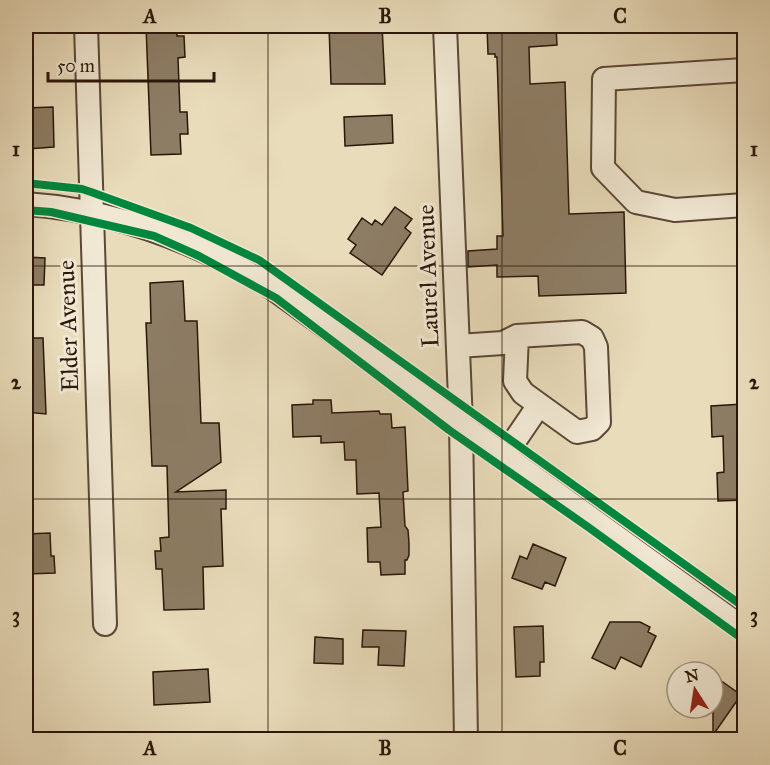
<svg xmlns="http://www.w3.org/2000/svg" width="770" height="765" viewBox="0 0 770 765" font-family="'IM FELL Great Primer',serif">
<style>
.building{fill:#8d7d65;stroke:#2a1608;stroke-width:1.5}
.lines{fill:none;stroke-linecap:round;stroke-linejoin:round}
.minor-casing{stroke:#5a4835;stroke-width:26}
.minor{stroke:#f1e8d3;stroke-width:22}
.cycleway-casing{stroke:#f1e8d3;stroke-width:11}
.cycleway{stroke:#00873e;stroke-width:8}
.grid{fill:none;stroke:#2a1608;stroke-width:1.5;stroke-opacity:0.55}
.labels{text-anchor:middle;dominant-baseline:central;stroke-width:6;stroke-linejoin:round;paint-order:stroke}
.street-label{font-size:24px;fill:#2a1608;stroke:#f1e8d3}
.neatline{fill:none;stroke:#2a1608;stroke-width:2}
.grid-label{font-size:20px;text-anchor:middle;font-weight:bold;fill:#2a1608}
</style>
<rect width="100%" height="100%" fill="#e9dcbb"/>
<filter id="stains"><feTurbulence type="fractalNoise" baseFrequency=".00333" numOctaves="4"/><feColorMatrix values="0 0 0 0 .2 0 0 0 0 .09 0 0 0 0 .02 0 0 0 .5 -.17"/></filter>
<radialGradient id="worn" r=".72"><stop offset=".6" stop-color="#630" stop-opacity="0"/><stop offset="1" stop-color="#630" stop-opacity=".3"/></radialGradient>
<path class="building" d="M146 26H177V36H184L185 57 178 58 180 112H187L188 134H180L181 154 151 155Z
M329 26H382L385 84H331Z
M487 26H556L557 45 529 47 530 84 565 82 569 214 624 212 626 293 539 296 538 276 497 277V265L468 267V251L497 249V236H503L497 57H495V54H488Z
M53 107 54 147 27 149 26 108Z
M392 115 393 143 345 146 344 117Z
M395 207 412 219 405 228 411 233 382 275 350 253 356 245 348 239 362 218 372 225 375 220 382 225Z
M26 257 45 258 44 285H26Z
M183 281 185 321H197L201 423H219L221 462 176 492 226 490V509H221L223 566 203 567 204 609 164 610 162 569H156L155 551H161L160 538 169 537 167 466H152L146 323H151L150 283Z
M26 338H43L46 414 26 412Z
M313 400H331L332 413 379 411 380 414H391L392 428 405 427 408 491 403 492 405 526 408 530 409 543V555L407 560H405V574L381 575 380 562H368L367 528 381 527 379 493 357 494 356 460H345L344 442 321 443V436L293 437 292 405 313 404Z
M743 404 744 500 718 501 717 473 724 472 723 436 712 437 711 406Z
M50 533 51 556H54L55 573 26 574V534Z
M533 544 566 558 555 586 545 582 542 589 512 578 520 556 527 559Z
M610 622H640L650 627 648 632 656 636 641 667 621 657 615 669 592 658Z
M543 626 544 662H540V676L516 677 514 627Z
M363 630 406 631 404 666 378 665 379 647H362Z
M315 637 343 639V664L314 663Z
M208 669 210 702 154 705 153 672Z
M713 675 741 695 713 735Z"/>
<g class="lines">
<defs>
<path id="minor" d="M86 26 105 624
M445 26 461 424 466 740
M744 70 604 79 603 168 636 202 675 210 744 205
M26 204C113 210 192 239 267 284L744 629
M458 346 503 343 517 336 582 332 592 338 596 347 599 422 592 429 577 432 523 393 515 381 517 336
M505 455 539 405"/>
</defs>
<use href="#minor" class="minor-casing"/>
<use href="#minor" class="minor"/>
<defs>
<path id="cycleway" d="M26 183 82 189 91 192 191 228 259 260 744 607
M26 210 51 212 154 236 199 256 276 298 449 430 588 527 744 640"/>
</defs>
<use href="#cycleway" class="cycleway-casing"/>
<use href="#cycleway" class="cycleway"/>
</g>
<path class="grid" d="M268 26V740M502 26V740M26 266H744M26 499H744"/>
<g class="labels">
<g class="street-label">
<text transform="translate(428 276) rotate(-92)">Laurel Avenue</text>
<text transform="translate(68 326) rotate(-92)">Elder Avenue</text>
</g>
</g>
<rect width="770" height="765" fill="none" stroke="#e9dcbb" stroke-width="66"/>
<g transform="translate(695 690) rotate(348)"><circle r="28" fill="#f1e8d3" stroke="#a19482" stroke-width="1.5"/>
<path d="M0-4.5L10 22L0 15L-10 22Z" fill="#8f2418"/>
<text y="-9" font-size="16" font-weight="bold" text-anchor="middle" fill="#2a1608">N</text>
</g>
<path d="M48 72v9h166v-9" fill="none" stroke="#2a1608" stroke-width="3"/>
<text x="57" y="72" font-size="18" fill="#2a1608" stroke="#f1e8d3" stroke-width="4.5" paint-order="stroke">50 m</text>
<rect x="33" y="33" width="704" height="699" class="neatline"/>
<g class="grid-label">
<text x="150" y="23">A</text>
<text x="385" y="23">B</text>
<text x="620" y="23">C</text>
<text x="16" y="156">1</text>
<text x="754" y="156">1</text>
<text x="16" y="389">2</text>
<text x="754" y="389">2</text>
<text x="16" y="622">3</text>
<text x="754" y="622">3</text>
<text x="150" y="755">A</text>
<text x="385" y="755">B</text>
<text x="620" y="755">C</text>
</g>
<rect width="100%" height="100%" filter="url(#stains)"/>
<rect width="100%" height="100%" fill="url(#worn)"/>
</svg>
